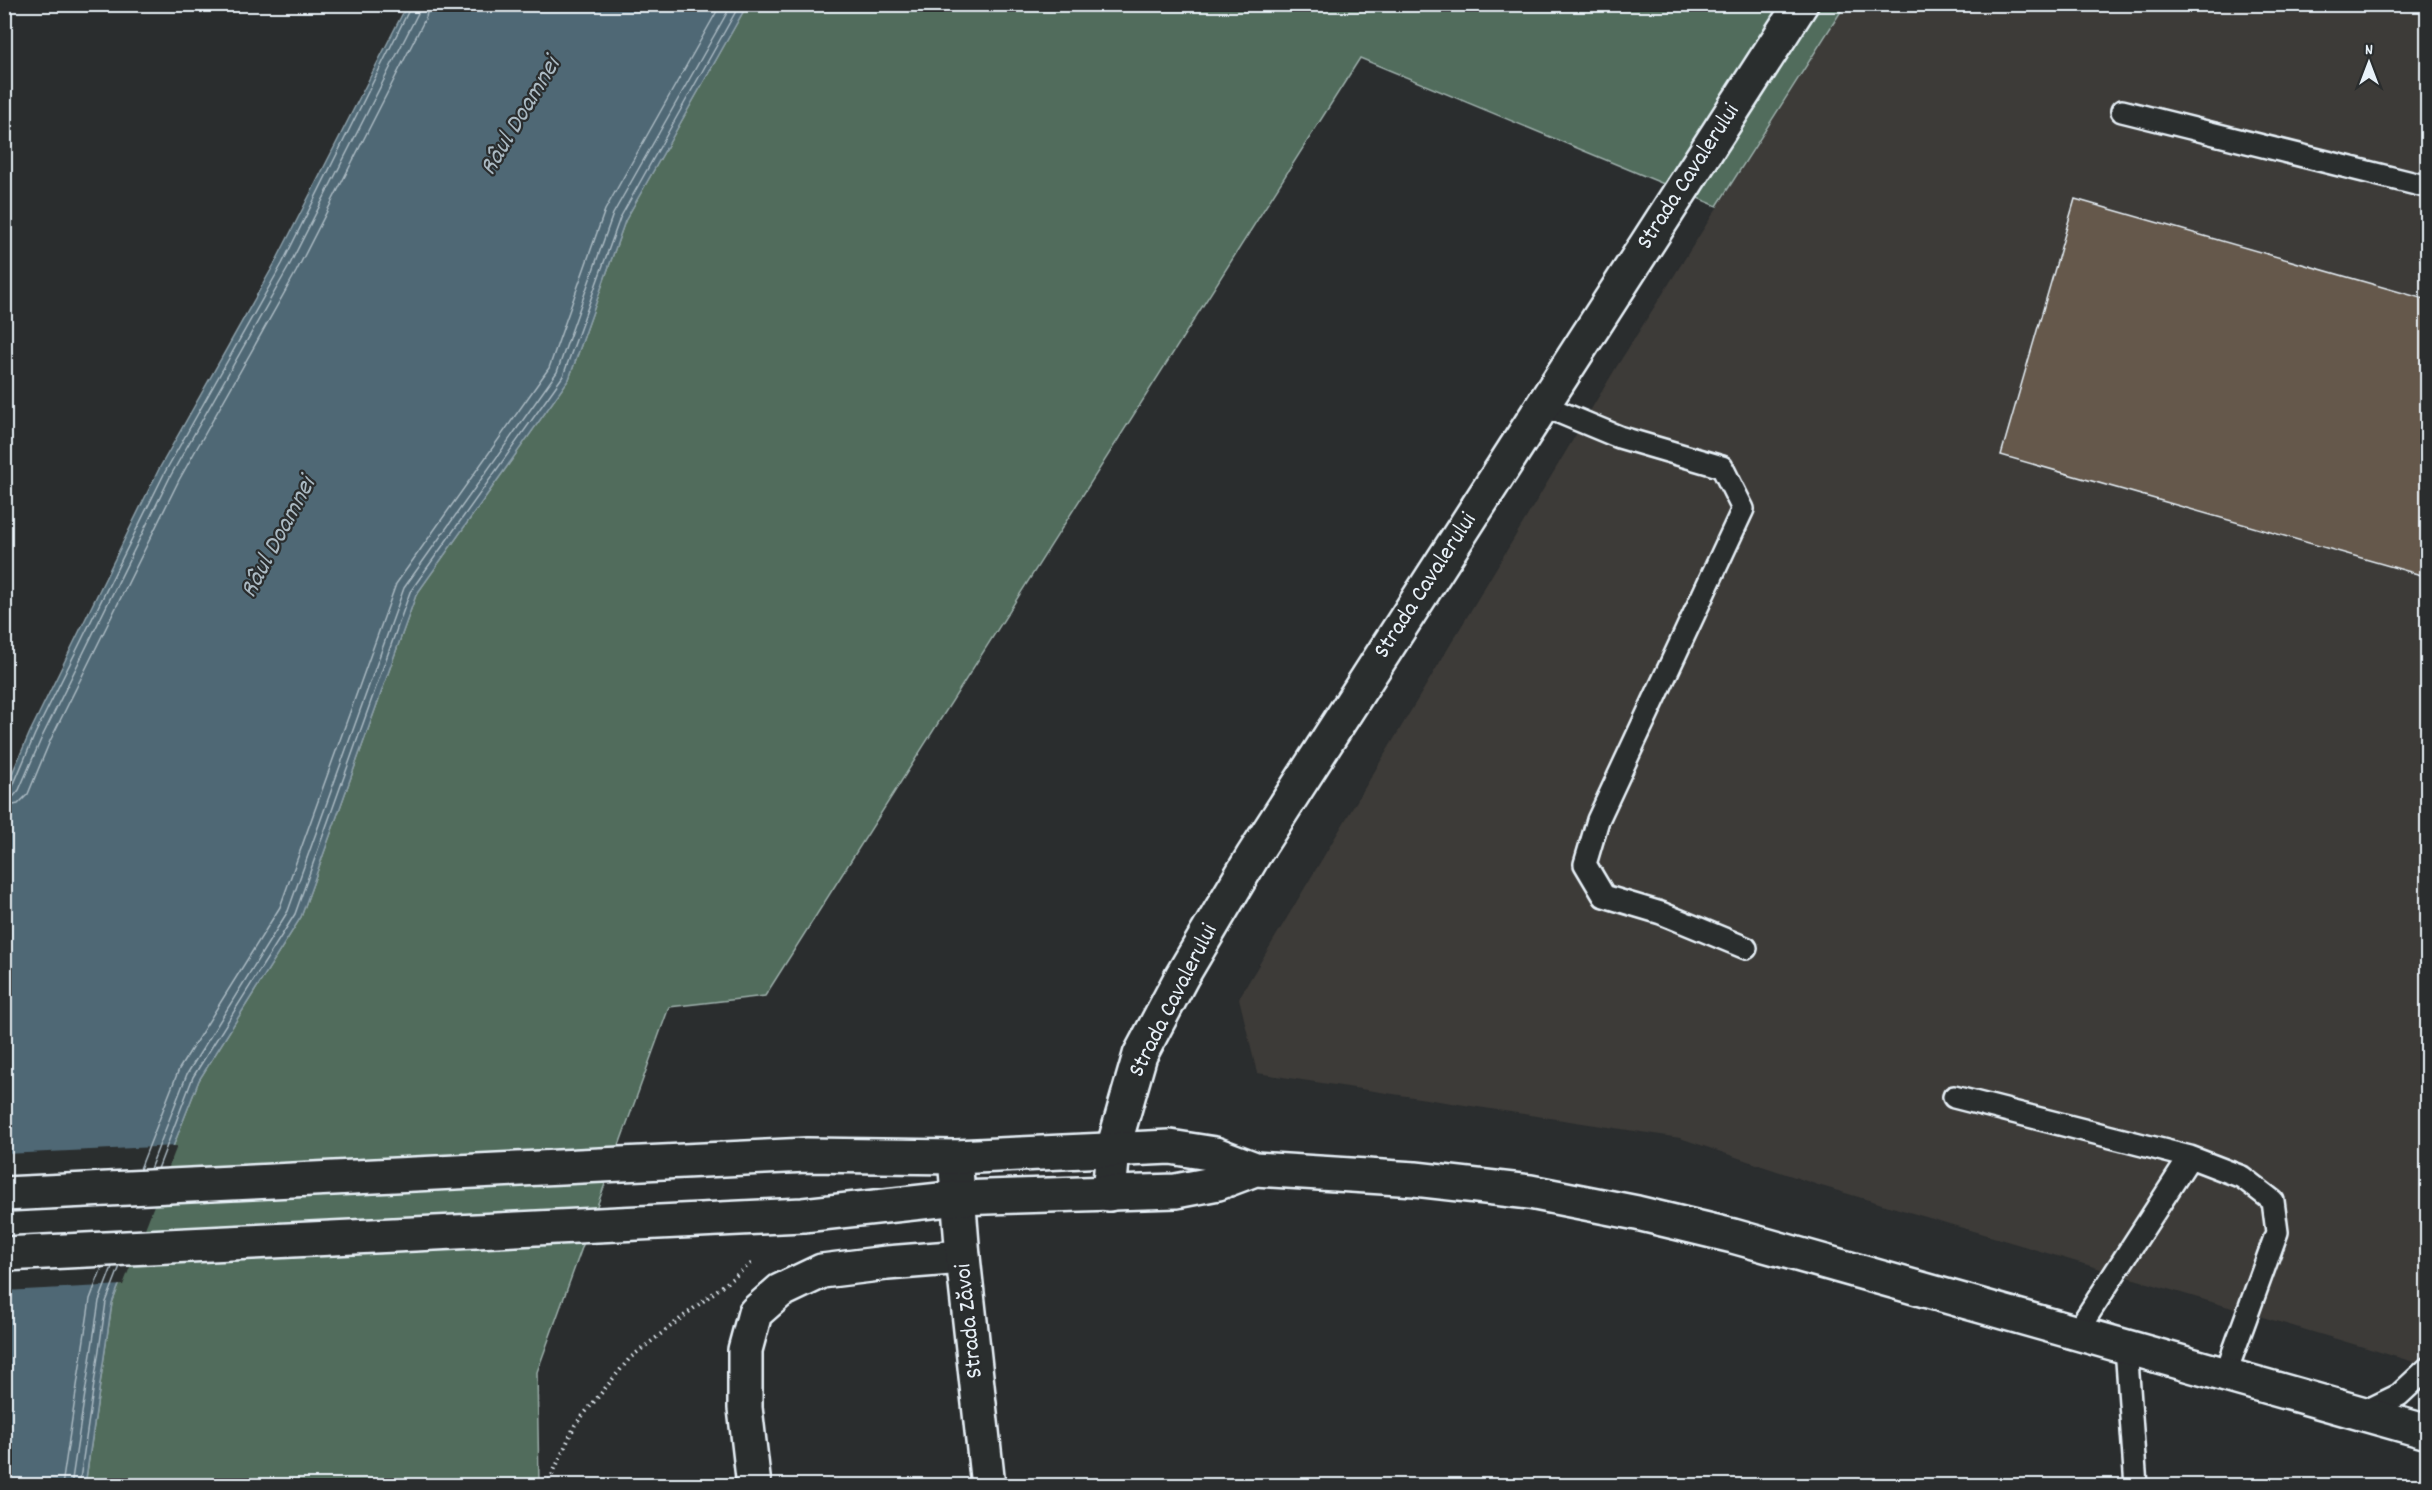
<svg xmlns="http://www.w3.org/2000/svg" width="2432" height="1490" viewBox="0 0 2432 1490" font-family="Dekko,sans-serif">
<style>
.built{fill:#3c3a37}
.green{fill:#516c5b;stroke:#9caeaa;stroke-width:1.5}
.water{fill:#4f6874;stroke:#8c9fa9;stroke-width:1.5}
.pier{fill:#2a2d2e}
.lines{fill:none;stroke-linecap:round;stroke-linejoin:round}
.shore{stroke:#abbac3;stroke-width:1.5}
.building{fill:#65594c;stroke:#e8f1f8;stroke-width:1.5}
.service-casing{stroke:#e8f1f8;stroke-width:26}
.minor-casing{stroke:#e8f1f8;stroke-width:38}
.tertiary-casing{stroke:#e8f1f8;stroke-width:38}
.secondary-casing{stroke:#e8f1f8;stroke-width:38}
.primary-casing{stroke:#e8f1f8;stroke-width:38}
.path{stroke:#e8f1f8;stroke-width:4;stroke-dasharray:1.5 4.5;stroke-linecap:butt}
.service{stroke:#2a2d2e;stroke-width:21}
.minor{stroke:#2a2d2e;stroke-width:33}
.tertiary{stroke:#2a2d2e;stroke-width:33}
.secondary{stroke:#2a2d2e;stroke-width:33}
.primary{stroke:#2a2d2e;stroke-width:33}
.labels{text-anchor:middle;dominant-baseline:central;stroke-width:4.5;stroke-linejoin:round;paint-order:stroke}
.street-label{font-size:24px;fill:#e8f1f8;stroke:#2a2d2e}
.water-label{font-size:26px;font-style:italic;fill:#abbac3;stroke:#2a2d2e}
</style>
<rect width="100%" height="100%" fill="#2a2d2e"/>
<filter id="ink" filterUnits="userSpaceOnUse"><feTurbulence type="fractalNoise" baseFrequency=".0167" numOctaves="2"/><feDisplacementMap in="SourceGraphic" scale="12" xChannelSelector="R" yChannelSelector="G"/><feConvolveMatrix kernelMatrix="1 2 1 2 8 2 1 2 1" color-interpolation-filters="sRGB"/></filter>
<g filter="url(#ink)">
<path class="built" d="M1845 5H2427V1366L1818 1185 1680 1138 1257 1073 1239 998 1617 366Z"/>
<path class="green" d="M747 5H1845L1717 206 1360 58 765 996 669 1007 537 1372 539 1485 85 1486 112 1303 199 1080 301 917 416 595 569 379 625 221Z"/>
<path class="water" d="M407 5H747L625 221 569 379 416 595 301 917 199 1080 112 1303 85 1485 5 1486V790L30 732 159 469 276 261Z"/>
<path class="pier" d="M177 1146 123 1285 4 1291 5 1154Z"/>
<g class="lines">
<path class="shore" d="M4 790 13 786 35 734 165 472 282 264 412 4
M4 798 14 796 19 790 42 737 171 475 288 268 418 13 420 4
M4 807 18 804 28 794 50 741 179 480 296 272 426 17 429 4
M140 1169 179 1069 280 907 396 584 549 368 605 210 721 4
M150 1169 187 1074 288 911 404 588 557 372 613 214 732 4
M158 1169 193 1077 295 914 410 592 563 376 620 218 740 4
M62 1486 90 1299 102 1267
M71 1486 99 1301 112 1267
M79 1486 106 1302 120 1266"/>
</g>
<path class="building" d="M2075 199 2428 300V577L2001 455Z"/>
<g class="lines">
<defs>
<path id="service" d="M2122 111 2428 187
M1542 405 1619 437 1722 467 1743 509 1598 820 1585 864 1604 896 1661 913 1746 948
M1954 1097 2190 1157 2242 1177 2273 1201 2277 1232 2225 1375
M2076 1333 2190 1157
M2126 1347 2136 1486
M2362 1413 2399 1395 2428 1368"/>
<path id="minor" d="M754 1486 745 1408V1350L755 1313 780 1291 822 1271 887 1263 963 1257"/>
<path id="tertiary" d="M955 1157 963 1257 988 1486"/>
<path id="secondary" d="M1109 1194 1113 1149 1140 1055 1182 976 1253 856 1801 4"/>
<path id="primary" d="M4 1194 807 1155 955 1157 1170 1147 1215 1154 1255 1169 1415 1179 1530 1192 1637 1213 1733 1236 2428 1432
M4 1254 803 1215 958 1198 1176 1191 1218 1183 1255 1169"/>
</defs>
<use href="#service" class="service-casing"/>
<use href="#minor" class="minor-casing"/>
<use href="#tertiary" class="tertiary-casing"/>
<use href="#secondary" class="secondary-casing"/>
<use href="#primary" class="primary-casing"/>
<path class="path" d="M547 1486 575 1425 630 1358 752 1263"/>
<use href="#service" class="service"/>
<use href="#minor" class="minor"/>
<use href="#tertiary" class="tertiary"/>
<use href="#secondary" class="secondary"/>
<use href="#primary" class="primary"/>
</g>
</g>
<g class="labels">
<g class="street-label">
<text transform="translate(1689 177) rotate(-57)">Strada Cavalerului</text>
<text transform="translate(1426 586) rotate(-57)">Strada Cavalerului</text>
<text transform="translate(1174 1001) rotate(-63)">Strada Cavalerului</text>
<text transform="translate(970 1321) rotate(-96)">Strada Zăvoi</text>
</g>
<g class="water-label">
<text transform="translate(521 117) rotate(-59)">Râul Doamnei</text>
<text transform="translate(279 538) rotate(-62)">Râul Doamnei</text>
</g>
</g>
<rect width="2432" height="1490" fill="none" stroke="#2a2d2e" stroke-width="24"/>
<rect x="12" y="12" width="2408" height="1466" fill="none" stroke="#e8f1f8" stroke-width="2" filter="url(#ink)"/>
<g transform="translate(2369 63)" stroke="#2a2d2e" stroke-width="4.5" paint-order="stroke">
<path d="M0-4.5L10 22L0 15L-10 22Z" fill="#e8f1f8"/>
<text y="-9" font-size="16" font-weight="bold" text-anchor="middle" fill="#e8f1f8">N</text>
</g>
</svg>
